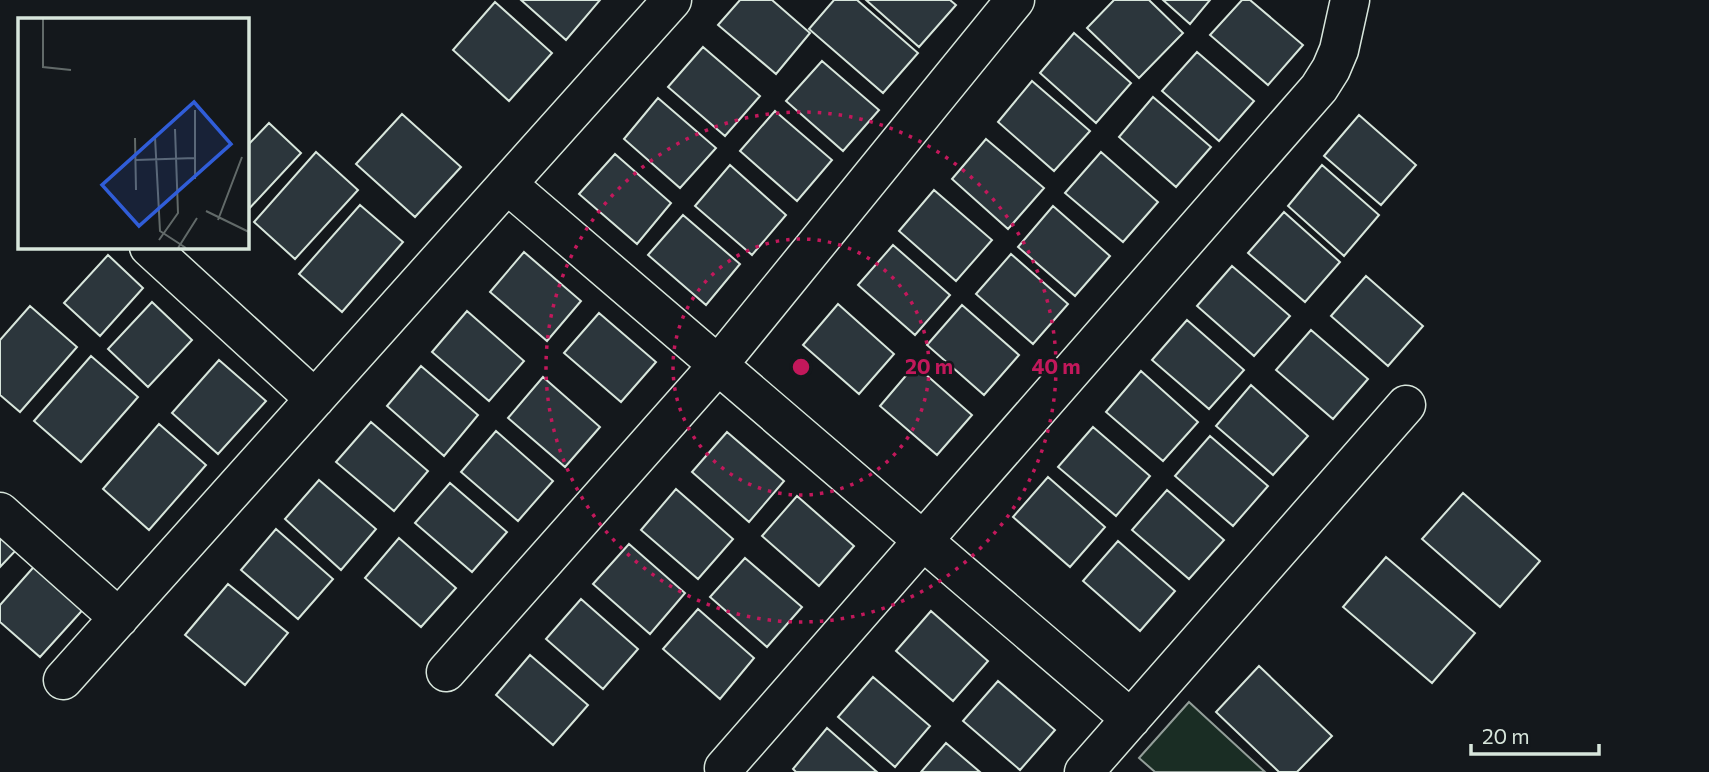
<svg xmlns="http://www.w3.org/2000/svg" width="1709" height="772" viewBox="0 0 1709 772" font-family="Commissioner,sans-serif">
<style>
.green{fill:#1a2d24;stroke:#939e99;stroke-width:2}
.building{fill:#2c363c;stroke:#d8e6dc;stroke-width:2}
.lines{fill:none;stroke-linecap:round;stroke-linejoin:round}
.street-casing{stroke:#d8e6dc;stroke-width:41}
.street{stroke:#14181c;stroke-width:38}
.ring{fill:none;stroke:#c2185b;stroke-width:3.5;stroke-dasharray:3.5 7}
.inset-road{fill:none;stroke:#626a69;stroke-width:2}
.view{fill:#305dd8;fill-opacity:0.15;stroke:#305dd8;stroke-width:3.5}
.inset-edge{fill:none;stroke:#d8e6dc;stroke-width:3.5}
.centre{fill:#c2185b;stroke:#14181c;stroke-width:3.5}
.ring-label{font-size:21px;text-anchor:middle;font-weight:bold;fill:#c2185b;stroke:#14181c;stroke-width:5;stroke-linejoin:round;paint-order:stroke}
</style>
<rect width="100%" height="100%" fill="#14181c"/>
<path class="green" d="M1189 702 1265 772H1155L1139 758Z"/>
<path class="building" d="M521 0H600L566 40Z
M740 0H772L810 33 776 74 718 25Z
M834 0H857L918 53 883 93 809 29Z
M866 0H950L956 5 919 47Z
M1114 0H1149L1183 33 1139 78 1087 28Z
M1163 0H1210L1190 24Z
M1242 0H1250L1303 45 1268 85 1210 35Z
M495 2 552 53 509 101 453 50Z
M1074 33 1131 83 1096 123 1040 73Z
M703 47 760 96 725 136 668 87Z
M1197 52 1254 101 1219 141 1162 91Z
M822 61 879 110 843 151 786 101Z
M1032 81 1090 131 1054 171 998 122Z
M1153 97 1211 147 1176 187 1119 137Z
M658 98 716 148 680 188 624 139Z
M775 111 832 160 797 201 740 151Z
M402 114 461 167 415 217 356 164Z
M1359 115 1416 165 1381 205 1324 156Z
M269 123 301 153 247 211V146Z
M986 139 1044 188 1008 229 952 179Z
M316 152 358 190 295 259 254 222Z
M1101 152 1158 202 1123 242 1065 193Z
M615 154 671 203 637 244 579 194Z
M730 165 786 215 752 255 695 206Z
M1322 165 1379 215 1344 256 1288 206Z
M934 190 992 240 956 281 899 231Z
M360 205 403 242 342 312 299 274Z
M1053 206 1110 256 1075 296 1018 247Z
M1284 212 1340 262 1305 302 1248 253Z
M683 215 740 264 706 305 648 255Z
M893 245 950 295 915 335 858 285Z
M524 252 581 301 547 341 490 292Z
M1011 254 1068 304 1033 344 976 294Z
M108 255 143 288 100 336 64 303Z
M1232 266 1290 316 1254 356 1197 306Z
M1366 276 1423 326 1388 366 1331 316Z
M152 302 192 340 148 387 108 349Z
M838 304 894 354 859 394 803 345Z
M962 305 1019 355 984 395 927 345Z
M30 306 77 347 20 412 0 395V340Z
M467 311 524 361 489 401 432 352Z
M599 313 656 362 621 402 564 353Z
M1187 320 1244 370 1209 409 1152 360Z
M1311 330 1368 379 1333 419 1276 370Z
M91 356 138 397 81 462 34 421Z
M219 360 266 401 218 454 172 413Z
M915 365 972 415 937 455 880 406Z
M421 366 478 415 444 456 387 406Z
M1141 371 1198 422 1163 461 1106 412Z
M543 377 600 427 565 467 508 418Z
M1251 385 1308 436 1273 475 1216 426Z
M371 422 428 471 394 511 336 462Z
M159 424 206 465 149 530 103 489Z
M1093 427 1150 476 1116 516 1058 467Z
M496 431 553 481 518 521 461 472Z
M727 432 784 481 749 522 692 472Z
M1210 436 1268 486 1233 526 1175 476Z
M1048 477 1105 527 1070 567 1013 517Z
M319 480 376 529 341 570 285 519Z
M450 483 507 532 472 572 415 523Z
M676 489 733 539 698 579 641 530Z
M1167 490 1224 540 1189 579 1132 530Z
M1463 493 1540 561 1500 607 1422 539Z
M797 496 854 546 819 586 762 536Z
M276 529 333 579 298 619 241 570Z
M0 530 18 548 0 567Z
M399 538 456 588 421 627 365 578Z
M1118 541 1175 591 1140 631 1083 581Z
M629 544 685 593 650 634 593 584Z
M1386 557 1475 633 1432 683 1343 607Z
M745 558 802 607 767 647 710 597Z
M39 561 88 604 40 657 0 622V605Z
M228 584 288 633 245 685 185 635Z
M581 599 638 649 603 689 546 639Z
M698 609 754 658 720 699 663 649Z
M931 611 988 661 953 701 896 651Z
M530 655 588 705 553 745 496 695Z
M1259 666 1332 736 1297 772H1279L1216 712Z
M873 677 930 726 895 767 838 717Z
M998 681 1055 730 1020 770 963 721Z
M827 728 877 772H796L793 769Z
M946 743 980 772H921Z"/>
<g class="lines">
<defs>
<path id="street" d="M507 184 1131 719
M149 247 315 399
M0 512 119 618
M446 672 718 365 1015 0
M63 680 672 0
M724 768 1319 88 1331 69 1339 50 1350 0
M1084 772 1406 405"/>
</defs>
<use href="#street" class="street-casing"/>
<use href="#street" class="street"/>
</g>
<g class="ring">
<circle cx="801" cy="367" r="128"/>
<circle cx="801" cy="367" r="255"/>
</g>
<g transform="translate(18 18)">
<rect width="231" height="231" fill="#14181c"/>
<path class="inset-road" d="M25 1V49L53 52M177 92V161M137 119 142 213 168 230M117 120 118 172M118 142 177 140M188 193 231 214M200 202 224 139M141 222 160 195 157 111M160 230 179 200"/>
<path class="view" d="M176 84 213 126 121 208 84 167Z"/>
<rect width="231" height="231" class="inset-edge"/>
</g>
<circle cx="801" cy="367" r="10" class="centre"/>
<g class="ring-label">
<text x="929" y="374">20 m</text>
<text x="1056" y="374">40 m</text>
</g>
<path d="M1471 744v10h128v-10" fill="none" stroke="#d8e6dc" stroke-width="3.5"/>
<text x="1482" y="744" font-size="21" fill="#d8e6dc" stroke="#14181c" stroke-width="5" paint-order="stroke">20 m</text>
</svg>
